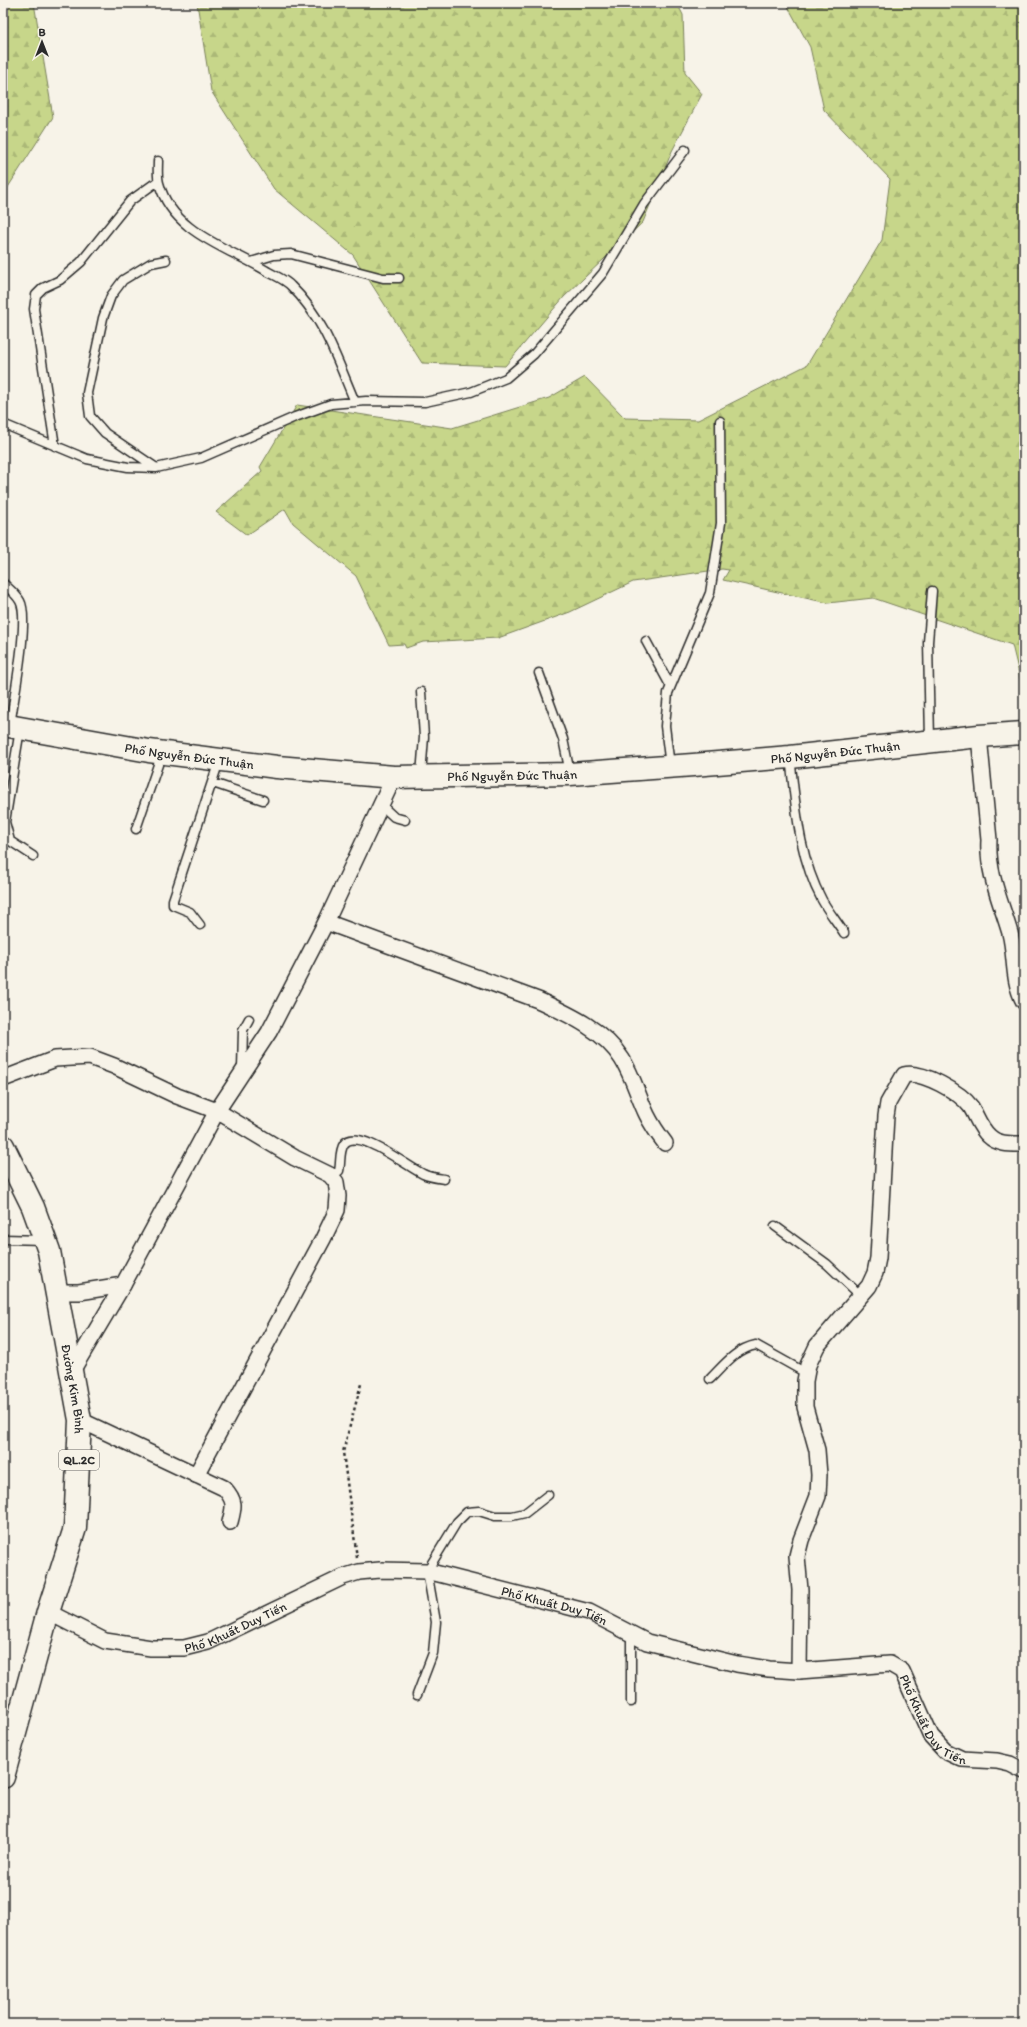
<svg xmlns="http://www.w3.org/2000/svg" width="1027" height="2027" viewBox="0 0 1027 2027" font-family="Itim,sans-serif">
<style>
.forest{fill:url(#forest-firs);stroke:#79805a}
.lines{fill:none;stroke-linecap:round;stroke-linejoin:round}
.lane-casing{stroke:#2b2b2b;stroke-width:11}
.street-casing{stroke:#2b2b2b;stroke-width:18}
.secondary-casing{stroke:#2b2b2b;stroke-width:25}
.primary-casing{stroke:#2b2b2b;stroke-width:25}
.path{stroke:#2b2b2b;stroke-width:2.5;stroke-dasharray:3 3;stroke-linecap:butt}
.lane{stroke:#f7f3e8;stroke-width:8}
.street{stroke:#f7f3e8;stroke-width:15}
.secondary{stroke:#f7f3e8;stroke-width:22}
.primary{stroke:#f7f3e8;stroke-width:22}
.labels{text-anchor:middle;dominant-baseline:central;stroke-width:4;stroke-linejoin:round;paint-order:stroke}
.shield{fill:#f7f3e8;stroke:#686764;stroke-width:1}
.shield-label{font-size:12px;font-weight:bold;fill:#2b2b2b}
.street-label{font-size:13px;fill:#2b2b2b;stroke:#f7f3e8}
</style>
<defs>
<pattern id="forest-firs" width="22" height="20" patternUnits="userSpaceOnUse"><rect width="22" height="20" fill="#c7d68a"/><path d="M5 1l3.5 6h-7zM16 11l3.5 6h-7z" fill="#abb877"/></pattern>
</defs>
<rect width="100%" height="100%" fill="#f7f3e8"/>
<filter id="ink" filterUnits="userSpaceOnUse"><feTurbulence type="fractalNoise" baseFrequency=".025" numOctaves="2"/><feDisplacementMap in="SourceGraphic" scale="8" xChannelSelector="R" yChannelSelector="G"/><feConvolveMatrix kernelMatrix="1 2 1 2 8 2 1 2 1" color-interpolation-filters="sRGB"/></filter>
<g filter="url(#ink)">
<path class="forest" d="M3 3H34L53 117 3 195Z
M197 3H677L683 15 685 73 702 94 672 151 643 222 564 297 505 366 422 363 353 255 274 189 211 91Z
M786 3H1024V694L1012 645 873 598 828 603 723 580 729 570 722 569 633 582 570 612 498 638 423 642 406 648 404 644 389 645 356 576 293 523 285 509 247 535 216 512 262 471 260 467 297 405 452 428 549 398 585 377 625 418 698 420 807 365 882 240 890 179 824 110 810 47Z"/>
<g class="lines">
<defs>
<path id="lane" d="M158 161C158 168 157 176 159 183 172 232 226 247 265 270 273 275 285 279 291 286 324 318 337 360 355 402
M251 262 274 255 291 254 383 278H399
M3 424 87 459 128 467 156 468 201 458 295 417 331 404 366 401 425 402 471 392 506 378 534 354 603 273 644 204 685 150
M55 446 34 309 36 295 43 288 60 280 81 262 130 201 158 181
M155 467 105 433 90 416 87 393 103 318 111 296 123 280 151 263 166 260
M3 583C8 588 16 594 20 601 30 618 13 702 10 726
M646 641 670 685
M539 673 563 739 570 773
M421 692 424 737 421 775
M20 729 5 822 10 841 33 856
M930 741 928 642 932 591
M790 757C796 806 798 855 822 900 828 911 837 922 844 933
M670 766 665 726 668 693 710 593 721 523 720 421
M213 783 263 800
M381 805 394 817 405 820
M136 829 162 753
M200 925 190 912 173 905V900L219 761
M242 1069 243 1030 249 1019
M330 1175 339 1171C341 1163 339 1151 344 1144 357 1126 409 1168 423 1174 429 1177 437 1178 444 1179
M775 1226 827 1264 860 1295
M3 1239 44 1240
M710 1379C724 1365 736 1349 756 1345L806 1373
M631 1634V1702
M417 1695 433 1653 436 1622 427 1571 457 1522 467 1512 479 1511 495 1516H512L525 1513 548 1495"/>
<g id="street">
<path d="M979 736 989 840C987 873 1001 902 1010 933 1016 956 1012 980 1024 1002"/>
<path d="M326 922 538 1000C568 1014 604 1030 622 1059 633 1076 638 1097 647 1115 652 1125 658 1134 665 1143"/>
<path d="M3 1079 55 1059 90 1057 114 1066 177 1096 217 1111 295 1158 330 1175 336 1182 338 1196 337 1210 323 1239 196 1475"/>
<path d="M57 1292H79L123 1285"/>
<path d="M72 1371 123 1285 217 1111 269 1032 326 922 394 777"/>
<path d="M80 1420 224 1488C236 1501 234 1507 230 1522"/>
<path id="s1" d="M48 1612 105 1641 151 1648H184L208 1642 343 1577 359 1572 380 1570 427 1571 589 1612 647 1642 737 1664 769 1669 799 1671 890 1664 902 1671 931 1736 945 1751 962 1759 997 1761 1010 1764 1024 1771"/>
<path d="M799 1671 800 1590 797 1556 801 1540 818 1496 819 1475 817 1450 805 1407V1381L808 1365 817 1346 869 1286 875 1273 878 1258 886 1116 888 1103 904 1075C922 1070 961 1093 971 1107 977 1117 980 1128 989 1136 998 1145 1012 1144 1024 1144"/>
</g>
<g id="secondary">
<path id="s2" d="M3 725 149 751 277 767 394 777 570 774 693 765 790 757 979 736 1024 733"/>
</g>
<g id="primary">
<path id="s3" d="M3 1146 33 1207 49 1251 80 1420 75 1528 48 1612 3 1777"/>
</g>
</defs>
<use href="#lane" class="lane-casing"/>
<use href="#street" class="street-casing"/>
<use href="#secondary" class="secondary-casing"/>
<use href="#primary" class="primary-casing"/>
<path class="path" d="M357 1558 343 1452 361 1384"/>
<use href="#lane" class="lane"/>
<use href="#street" class="street"/>
<use href="#secondary" class="secondary"/>
<use href="#primary" class="primary"/>
</g>
</g>
<g class="labels">
<rect class="shield" x="59" y="1450" width="40" height="20" rx="3"/>
<g class="shield-label">
<text x="79" y="1460">QL.2C</text>
</g>
<g class="street-label">
<text stroke="none"><textPath href="#s2" startOffset="837">Phố Nguyễn Đức Thuận</textPath></text>
<text stroke="none"><textPath href="#s2" startOffset="189">Phố Nguyễn Đức Thuận</textPath></text>
<text stroke="none"><textPath href="#s2" startOffset="513">Phố Nguyễn Đức Thuận</textPath></text>
<text stroke="none"><textPath href="#s3" startOffset="255">Đường Kim Bình</textPath></text>
<text stroke="none"><textPath href="#s1" startOffset="535">Phố Khuất Duy Tiến</textPath></text>
<text stroke="none"><textPath href="#s1" startOffset="199">Phố Khuất Duy Tiến</textPath></text>
<text stroke="none"><textPath href="#s1" startOffset="955">Phố Khuất Duy Tiến</textPath></text>
</g>
</g>
<rect width="1027" height="2027" fill="none" stroke="#f7f3e8" stroke-width="16"/>
<rect x="8" y="8" width="1011" height="2011" fill="none" stroke="#2b2b2b" stroke-width="1.5" filter="url(#ink)"/>
<g transform="translate(42 42)" stroke="#f7f3e8" stroke-width="3" paint-order="stroke">
<path d="M0-3L7 15L0 10L-7 15Z" fill="#2b2b2b"/>
<text y="-6" font-size="11" font-weight="bold" text-anchor="middle" fill="#2b2b2b">B</text>
</g>
</svg>
